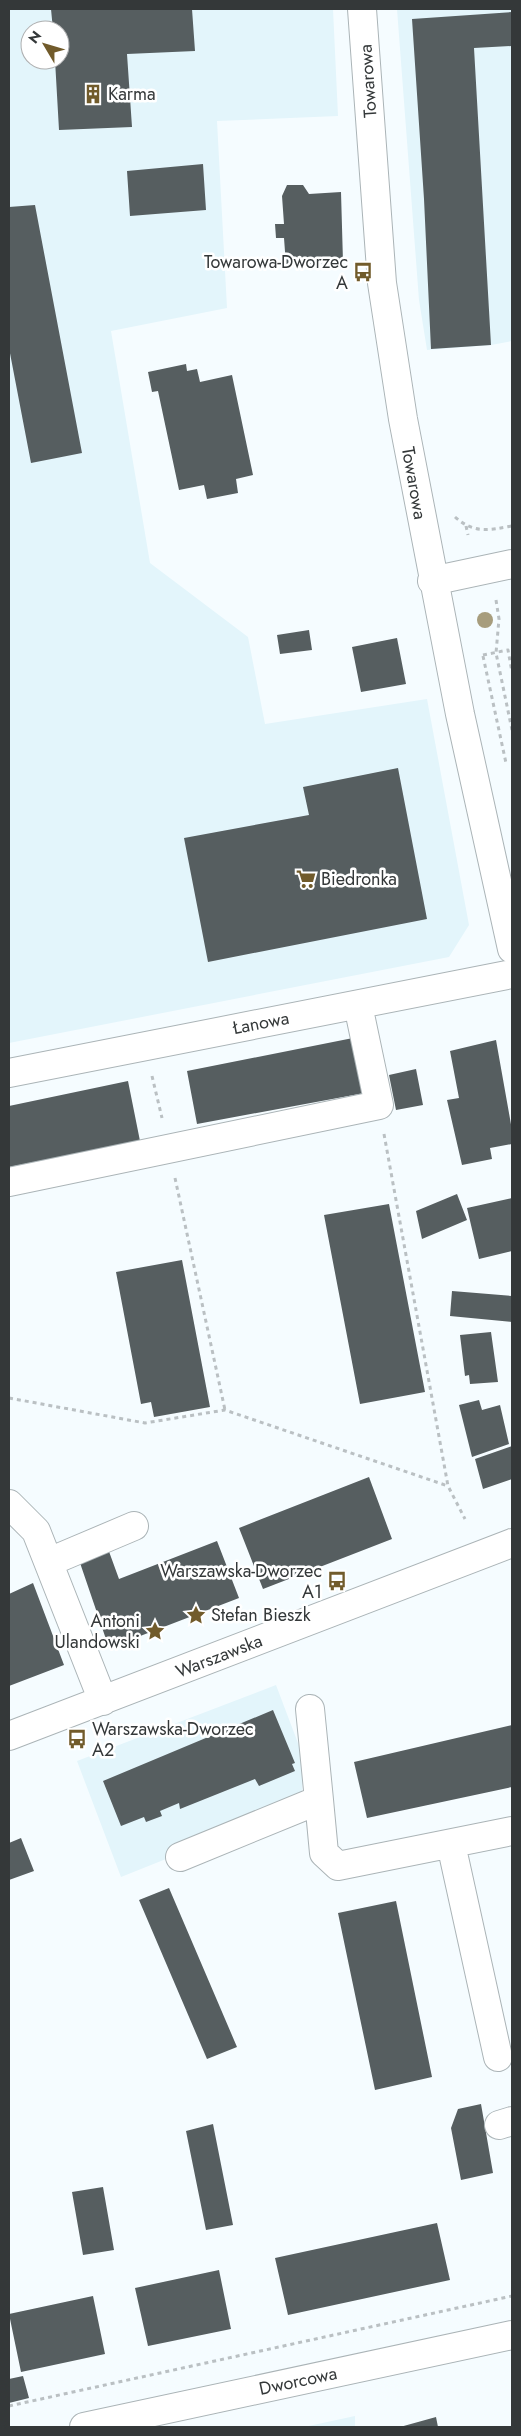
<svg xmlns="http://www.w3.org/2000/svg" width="521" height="2436" viewBox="0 0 521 2436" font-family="Jost,sans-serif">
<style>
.built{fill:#e3f5fb;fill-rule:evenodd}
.building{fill:#565e60}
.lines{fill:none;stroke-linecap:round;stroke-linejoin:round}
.minor-casing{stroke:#abb4b7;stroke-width:30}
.path{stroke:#bac0c3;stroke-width:3;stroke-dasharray:4 4;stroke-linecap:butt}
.minor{stroke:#fff;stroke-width:28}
.tree{fill:#a79d7d}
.labels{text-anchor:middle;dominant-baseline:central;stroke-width:5;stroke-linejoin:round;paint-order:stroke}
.street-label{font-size:18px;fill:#343839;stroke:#fff}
.poi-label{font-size:18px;fill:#343839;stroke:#fff;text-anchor:start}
</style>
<rect width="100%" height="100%" fill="#f5fcff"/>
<path class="built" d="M9 9H333L338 116 217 121 227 308 111 331 150 563 248 637 265 724 427 699 469 925 449 957 9 1043ZM30 30H60V60H30Z
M397 9H512V341L491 345 427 350 419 300Z
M276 1685 304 1759 301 1805 121 1877 77 1761Z
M355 2416V2427H304Z"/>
<path class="building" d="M51 9H192L195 51 127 54 132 127 59 130 55 60H60V30H53Z
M512 12V46L474 48 491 345 431 349 424 199 412 19Z
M203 164 206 210 130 216 127 171Z
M287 185H303L309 194 341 192 343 262 286 265 284 238H276L275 224H284L282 196Z
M35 205 82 453 31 463 9 348V207Z
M186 364 187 371 197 369 200 382 232 375 253 475 236 479 238 493 207 499 204 485 179 490 158 391 152 392 148 372Z
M309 630 312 650 280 654 277 635Z
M397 638 406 684 361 692 352 647Z
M398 768 427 919 208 962 184 838 309 815 303 787Z
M358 1037 370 1092 197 1124 187 1071Z
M496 1040 512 1130V1144L490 1148 492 1159 462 1165 447 1100 459 1098 450 1051Z
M416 1069 423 1105 396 1110 389 1075Z
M128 1081 140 1141 9 1167V1106Z
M457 1194 467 1220 422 1239 416 1211Z
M512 1198V1251L479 1259 467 1208Z
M389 1204 425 1392 360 1404 324 1215Z
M182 1260 210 1407 154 1417 151 1402 141 1404 116 1272Z
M452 1291 512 1296V1322L450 1316Z
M491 1332 498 1382 470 1384 469 1375 465 1376 460 1335Z
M479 1400 482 1410 500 1405 509 1444 472 1457 459 1405Z
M512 1446V1479L483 1489 475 1459Z
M369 1477 392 1539 263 1589 239 1528Z
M217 1541 239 1598 109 1648 78 1557 107 1546 119 1579Z
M33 1583 64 1665 9 1686V1594Z
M273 1710 295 1763 292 1764 295 1771 259 1786 255 1779 180 1809 179 1803 160 1811 162 1816 146 1822 144 1817 121 1826 103 1781Z
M512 1725V1787L367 1818 354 1762Z
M21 1838 34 1871 9 1880V1843Z
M169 1888 237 2047 207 2059 139 1900Z
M396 1901 432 2077 375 2090 338 1913Z
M481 2104 493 2173 461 2180 451 2128 458 2109Z
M213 2124 233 2225 206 2230 186 2131Z
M103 2187 114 2250 83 2255 72 2192Z
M437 2223 450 2280 288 2315 275 2258Z
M219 2270 231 2329 148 2346 135 2288Z
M93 2296 105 2354 21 2372 9 2314Z
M23 2376 29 2398 9 2403V2379Z
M436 2417 438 2427H400Z"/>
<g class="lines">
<defs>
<path id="minor" d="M362 9 382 283 403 419 460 714 512 949
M432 581 512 564
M9 1073 512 974
M9 1182 379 1105 358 1005
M9 1504 36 1531 103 1701
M49 1562 134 1526
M9 1736 512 1543
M319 1800 324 1853 338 1866 512 1831
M451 1844 498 2057
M180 1857 319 1800 310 1709
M499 2125 512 2121
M84 2427 512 2335"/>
</defs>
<use href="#minor" class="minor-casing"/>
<path class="path" d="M455 517C474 534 489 530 512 526
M466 526 468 535
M496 600 499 619 496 653 512 730
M483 655 508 650 512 672
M483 656 506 763
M152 1076 162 1118
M384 1134 448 1486 465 1519
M175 1178 225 1410
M9 1398 145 1423 225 1410 448 1486
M9 2406 512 2296"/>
<use href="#minor" class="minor"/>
</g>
<circle class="tree" cx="485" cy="620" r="8"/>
<defs>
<symbol id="building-bare" viewBox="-9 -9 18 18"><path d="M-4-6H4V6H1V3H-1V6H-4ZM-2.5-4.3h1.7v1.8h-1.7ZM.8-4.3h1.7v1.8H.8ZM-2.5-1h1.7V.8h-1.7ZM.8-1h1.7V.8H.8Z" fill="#715b2b" stroke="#fff" stroke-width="2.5" paint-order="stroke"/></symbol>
<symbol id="bus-bare" viewBox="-9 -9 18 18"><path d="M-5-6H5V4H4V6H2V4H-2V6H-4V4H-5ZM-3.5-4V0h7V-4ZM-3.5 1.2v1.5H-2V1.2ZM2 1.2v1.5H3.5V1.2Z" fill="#715b2b" stroke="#fff" stroke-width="2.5" paint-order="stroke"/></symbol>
<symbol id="supermarket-bare" viewBox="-9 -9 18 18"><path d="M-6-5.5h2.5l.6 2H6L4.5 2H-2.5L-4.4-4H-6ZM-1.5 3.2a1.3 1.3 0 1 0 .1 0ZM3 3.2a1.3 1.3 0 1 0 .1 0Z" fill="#715b2b" stroke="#fff" stroke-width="2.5" paint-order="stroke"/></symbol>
<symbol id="sight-bare" viewBox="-9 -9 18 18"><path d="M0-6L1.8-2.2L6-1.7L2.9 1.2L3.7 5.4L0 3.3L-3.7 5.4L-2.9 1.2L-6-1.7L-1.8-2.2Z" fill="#715b2b" stroke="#fff" stroke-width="2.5" paint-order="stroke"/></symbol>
</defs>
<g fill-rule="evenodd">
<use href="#building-bare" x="79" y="80" width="28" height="28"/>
<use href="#bus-bare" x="349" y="258" width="28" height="28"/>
<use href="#supermarket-bare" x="292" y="865" width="28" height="28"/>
<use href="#bus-bare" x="323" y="1567" width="28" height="28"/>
<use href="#sight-bare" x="182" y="1601" width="28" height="28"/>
<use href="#sight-bare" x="141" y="1617" width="28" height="28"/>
<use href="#bus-bare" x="63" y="1725" width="28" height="28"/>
</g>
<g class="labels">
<g class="street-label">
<text transform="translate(368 81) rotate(-94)">Towarowa</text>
<text transform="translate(414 483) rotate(80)">Towarowa</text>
<text transform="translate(261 1023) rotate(-11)">Łanowa</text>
<text transform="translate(219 1656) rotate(-21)">Warszawska</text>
<text transform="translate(298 2381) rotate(-12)">Dworcowa</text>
</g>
<g class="poi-label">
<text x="108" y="94">Karma</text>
<text x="348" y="262" text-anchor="end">Towarowa-Dworzec<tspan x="348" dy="21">A</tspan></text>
<text x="321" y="879">Biedronka</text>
<text x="322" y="1571" text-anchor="end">Warszawska-Dworzec<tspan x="322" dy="21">A1</tspan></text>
<text x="211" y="1615">Stefan Bieszk</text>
<text x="140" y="1621" text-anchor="end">Antoni<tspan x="140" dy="21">Ulandowski</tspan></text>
<text x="92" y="1729">Warszawska-Dworzec<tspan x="92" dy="21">A2</tspan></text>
</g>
</g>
<rect width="521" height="2436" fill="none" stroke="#343839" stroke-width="20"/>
<g transform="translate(45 45) rotate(308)"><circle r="24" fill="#ffffff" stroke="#aeafb0"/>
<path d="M0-4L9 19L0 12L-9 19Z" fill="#715b2b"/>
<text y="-8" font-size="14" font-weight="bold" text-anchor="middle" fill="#343839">N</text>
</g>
</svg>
